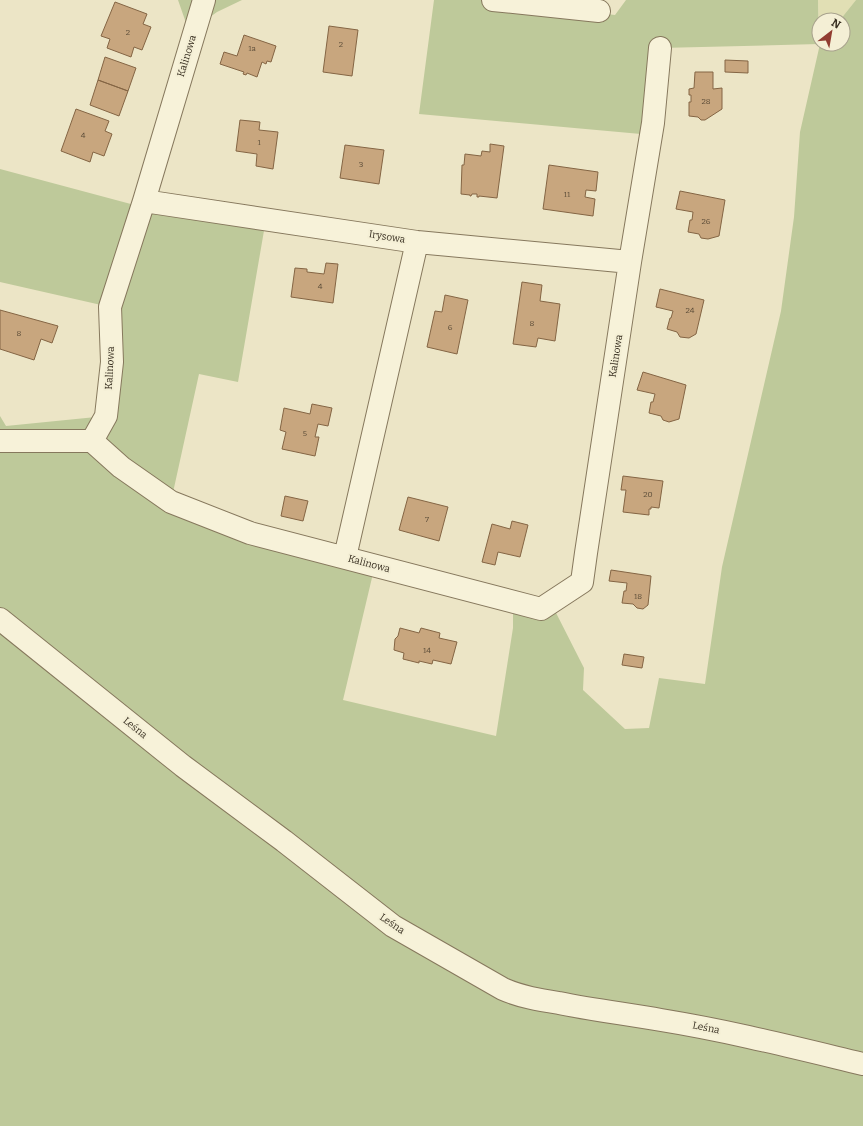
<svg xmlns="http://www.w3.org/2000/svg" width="863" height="1126" viewBox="0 0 863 1126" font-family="Bitter,serif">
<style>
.farmland{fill:#e1dfb4}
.green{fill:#bec99a}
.building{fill:#c8a67e;stroke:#846544}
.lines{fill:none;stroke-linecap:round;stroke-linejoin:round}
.minor-casing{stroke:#86785d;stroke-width:24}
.minor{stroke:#f7f2d9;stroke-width:22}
.labels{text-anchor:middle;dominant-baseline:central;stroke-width:4;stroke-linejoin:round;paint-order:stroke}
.number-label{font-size:8px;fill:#5b4c38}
.street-label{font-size:10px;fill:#372e20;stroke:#f4efd5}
</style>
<rect width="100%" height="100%" fill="#ece5c6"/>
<path class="farmland" d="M818 0H856L840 20H819Z"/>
<path class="green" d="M178 0H242L217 12 196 27 192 40Z
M434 0H490L615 15 626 0H818L819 44 660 48 652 135 419 114Z
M856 0H863V1126H0V416L6 426 106 416 110 307 0 282V169L142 207 266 219 238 382 199 374 172 497 375 565 343 700 496 736 513 628V602L551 603 584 668 583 690 625 729 649 728 659 678 705 684 722 567 781 311 794 217 800 132 820 44H843V20H840Z"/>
<path class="building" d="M115 2 147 14 143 24 151 27 142 50 134 47 131 57 107 48 110 39 101 36Z
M329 26 358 30 352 76 323 72Z
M244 35 276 46 271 62 267 61 266 64 262 62 257 77 247 73 246 75 243 74 244 72 220 64 224 52 237 56Z
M105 57 136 68 128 91 98 80Z
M725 60 748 61V73L725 72Z
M695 72H713V89L722 88V109L705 120H701L698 117 689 116V102H691V95H689V89L694 88Z
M98 80 128 91 119 116 90 105Z
M76 109 109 121 105 131 112 134 104 156 93 152 90 162 61 151Z
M240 120 260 122 259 130 278 132 273 169 256 166 257 154 236 151Z
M490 144 504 146 497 198 479 196V197H477V194H472L471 196H470V195L461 194 462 165H464L465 154 481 156 482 151 490 152Z
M345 145 384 150 379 184 340 178Z
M549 165 598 172 596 191 586 190 585 197 595 199 593 216 543 209Z
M680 191 725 200 719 236 708 239 701 238 699 234 688 232 690 220H692L693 212 676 209Z
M326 263 338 264 333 303 291 297 295 268 307 269V272L324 274Z
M522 282 542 285 540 301 560 304 555 341 538 338 536 347 513 344Z
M660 289 704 300 696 334 689 338 680 337 677 332 667 329 670 318H671L673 311 656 307Z
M445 295 468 300 457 354 427 347 435 311 442 312Z
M0 310 58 326 52 343 41 339 34 360 0 349Z
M643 372 686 385 679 419 669 422 663 420 661 416 649 413 651 402H653L655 394 637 390Z
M312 404 332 408 328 426 318 424 315 437H319L315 456 282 449 286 432 280 430 284 408 310 414Z
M623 476 663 481 659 508 651 507V509H649V515L623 512 626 490H621Z
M285 496 308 501 303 521 281 516Z
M408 497 448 507 439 541 399 530Z
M512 521 528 525 520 557 498 552 495 565 482 562 492 524 510 529Z
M611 570 651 576 648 605 643 609 637 608 633 604 622 603 624 591H626L627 583 609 581Z
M400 628 419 633 421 628 440 633 439 638 457 642 451 664 433 660 432 664 419 661V663L403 659 404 653 394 650 395 639 398 636Z
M624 654 644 657 642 668 622 665Z"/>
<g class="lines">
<defs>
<path id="minor" d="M493 0 599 11
M144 201 417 242 630 262
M0 441H92
M92 441 121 467 171 502 250 533 541 609 582 582 586 553 630 262 653 123 660 48
M92 441 106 416 112 362 110 307 144 201 204 0
M345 557 417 242
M0 619 183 766 284 841 393 926 503 989C521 997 540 1000 559 1003 593 1010 627 1014 661 1020 729 1031 796 1048 863 1064"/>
</defs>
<use href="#minor" class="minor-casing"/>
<use href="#minor" class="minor"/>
</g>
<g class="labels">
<g class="number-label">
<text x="128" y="32">2</text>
<text x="341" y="44">2</text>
<text x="252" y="48">1a</text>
<text x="706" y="101">28</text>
<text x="83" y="135">4</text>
<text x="259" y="142">1</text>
<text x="361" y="164">3</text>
<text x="567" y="194">11</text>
<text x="706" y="221">26</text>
<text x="320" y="286">4</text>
<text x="690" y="310">24</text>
<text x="532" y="323">8</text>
<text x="450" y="327">6</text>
<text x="19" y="333">8</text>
<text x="305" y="433">5</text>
<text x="648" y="494">20</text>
<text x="427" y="519">7</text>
<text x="638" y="596">18</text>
<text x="427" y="650">14</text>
</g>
<g class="street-label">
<text transform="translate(187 56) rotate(-73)">Kalinowa</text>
<text transform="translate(387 237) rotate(9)">Irysowa</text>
<text transform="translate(616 356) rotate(-81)">Kalinowa</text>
<text transform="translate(110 368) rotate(-87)">Kalinowa</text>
<text transform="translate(369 564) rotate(15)">Kalinowa</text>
<text transform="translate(135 728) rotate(39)">Leśna</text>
<text transform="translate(392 924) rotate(34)">Leśna</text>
<text transform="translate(706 1028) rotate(11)">Leśna</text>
</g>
</g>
<g transform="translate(831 32) rotate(31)"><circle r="19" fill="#f4efd5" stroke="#a8a28d"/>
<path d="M0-3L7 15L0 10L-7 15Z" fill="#913c30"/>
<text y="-6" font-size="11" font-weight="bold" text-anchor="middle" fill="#372e20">N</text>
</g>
</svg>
